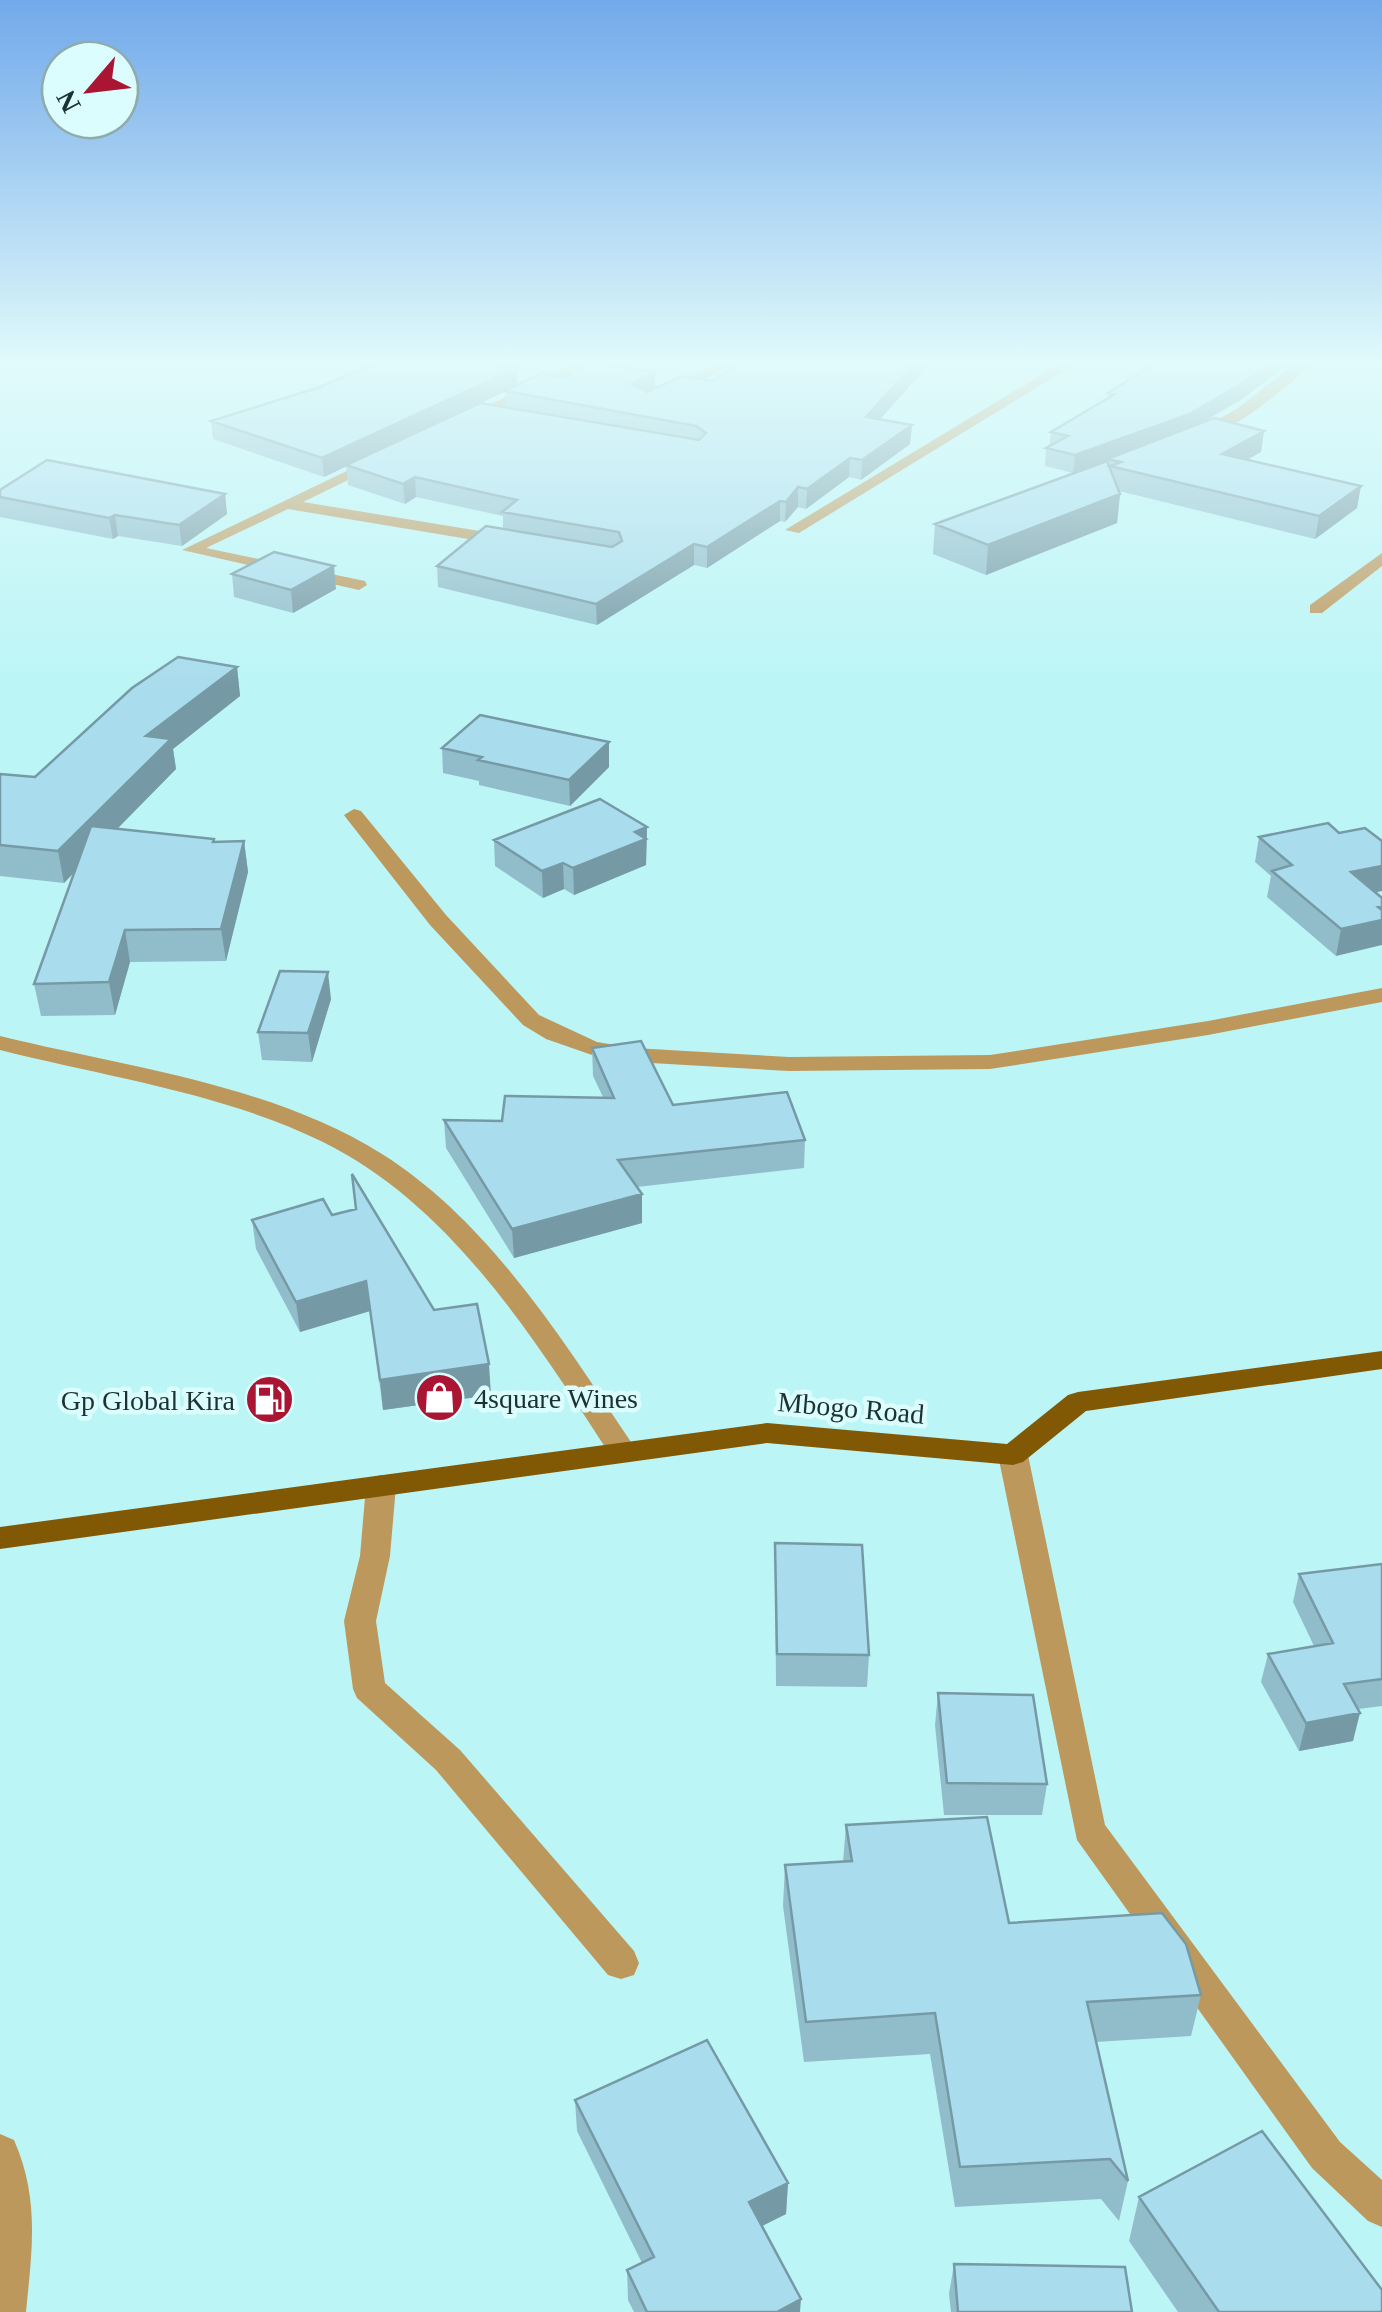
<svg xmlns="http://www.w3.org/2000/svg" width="1382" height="2312" viewBox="0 0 1382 2312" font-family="Georgia,serif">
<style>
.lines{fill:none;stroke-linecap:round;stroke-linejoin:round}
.minor{fill:#bd985c;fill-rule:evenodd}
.major{fill:#815905;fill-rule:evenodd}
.wall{fill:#91bdcb;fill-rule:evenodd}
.shaded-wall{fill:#769aa5}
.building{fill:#a9dcec;stroke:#769aa5;stroke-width:2.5}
.labels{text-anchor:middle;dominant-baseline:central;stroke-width:9;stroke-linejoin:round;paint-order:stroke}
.poi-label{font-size:28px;fill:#1b3132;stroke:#dcfdfe;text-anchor:start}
.street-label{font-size:28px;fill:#1b3132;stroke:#dcfdfe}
</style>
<rect width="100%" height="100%" fill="#bcf5f6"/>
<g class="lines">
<path class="minor" d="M579 361H596L472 422 460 419Z
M724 361H741L671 395 659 392Z
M1064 361H1080L799 533 785 530Z
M1299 361H1314C1293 383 1225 440 1196 438V432L1238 408Z
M376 457 383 461 381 464 303 502 504 535 512 540 504 545 288 509 206 548 365 581 367 585 359 590 182 550Z
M1382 553V566L1322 613H1310V605Z
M354 809 361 811 446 915 539 1015 597 1042 634 1048 789 1057 990 1055 1208 1021 1382 988V1002L1208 1035 990 1069 789 1071 634 1062 592 1055 546 1039 523 1025 430 925 347 819 344 815Z
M0 1036C126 1067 270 1084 382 1154 490 1222 564 1342 633 1445L638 1452 633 1459 623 1462 613 1459C536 1342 453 1206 323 1142 223 1093 107 1077 0 1050Z
M1013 1445 1023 1448 1028 1455 1105 1825 1340 2142 1382 2180V2227L1368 2221 1312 2168 1077 1840 998 1455 1003 1448Z
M381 1475 392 1478 396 1486 390 1556 376 1621 385 1683 460 1750 634 1951 639 1963 634 1975 621 1979 608 1975 436 1770 357 1698 353 1689 344 1621 360 1556 366 1486 370 1478Z
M0 2134 14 2140C40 2199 32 2250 26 2312H0Z"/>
<path class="major" d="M1382 1351V1369L1086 1411 1023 1462 1013 1465 767 1443 0 1549V1527L767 1423 1007 1444 1068 1395 1078 1392Z"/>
</g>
<path class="wall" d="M741 361H932L880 419 912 425 910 444 861 480 849 477 806 509 798 507 785 522 780 521 707 568 694 565 597 625 438 587 437 566 503 529V516L416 497 405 504 348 485 346 466 324 477 213 439 211 421 517 385 564 378 655 388 713 381ZM505 392 506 407 480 403Z
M1284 367 1242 399 1201 423 1264 431 1261 452 1246 460 1357 508 1315 539 1119 491 1120 494 1117 523 986 575 933 554 935 524 1073 473 1045 466 1046 448 1049 447 1051 432 1107 398 1108 393Z
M0 490 225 494 227 514 182 546 118 536 113 539 0 517Z
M232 574 336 589 293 613 234 597Z
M237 667 240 696 173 749 176 769 117 829 214 839V842L244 841 248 872 226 961 130 962 115 1015 41 1016 34 984 74 872 64 883 0 876V774L35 777Z
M609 742V767L570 806 479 785V781L443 773 442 748Z
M647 827 646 865 574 895 564 889 543 898 495 866 494 840Z
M1339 833 1382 841V891L1375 892 1336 956 1267 897 1271 876 1255 862 1259 837Z
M331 999 312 1062 262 1060 258 1032Z
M592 1048 673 1105 805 1140 804 1168 637 1187 642 1223 514 1258 446 1148 444 1120 502 1121 603 1097 593 1076Z
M252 1220 434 1310 491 1395 383 1410 370 1311 300 1332 256 1249Z
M775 1543 869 1655 867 1687 776 1686Z
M1382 1564V1706L1358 1709 1353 1741 1299 1751 1261 1682 1268 1654 1314 1646 1293 1602 1299 1574Z
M938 1693 1047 1784 1042 1815H944L935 1725Z
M846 1825 1009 1923 1201 1995 1191 2036 1096 2042 1128 2181 1119 2221 1101 2199 955 2207 930 2054 804 2062 783 1906 785 1865 843 1862Z
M575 2100 788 2183 786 2214 762 2226 800 2312H634L628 2300 627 2270 642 2263 577 2131Z
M1139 2197 1382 2312H1178L1129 2241Z
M954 2264 1132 2312H951L949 2294Z"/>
<path class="shaded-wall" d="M917 361H932L865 436 866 417Z
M1274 361H1285L1284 367 1242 399 1187 431 1073 473 1075 455Z
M517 368V386L324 477 322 458Z
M655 372V390L632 403V384Z
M912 425 910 444 861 480 862 460Z
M1264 431 1261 452 1219 475 1222 454Z
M850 458 849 477 806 509 807 489Z
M415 477 416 497 405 504 403 484Z
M1361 486 1357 508 1315 539 1319 516Z
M798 487V507L785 522 786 502Z
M225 494 227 514 182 546 179 525Z
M1120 494 1117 523 986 575 988 545Z
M780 501V521L707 568V547Z
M115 515 118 536 113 539 109 518Z
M694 544V565L597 625 596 604Z
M334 566 336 589 293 613 291 590Z
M237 667 240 696 173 749 176 769 64 883 58 851 146 736Z
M609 742V767L570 806 569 780Z
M647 827 646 865 574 895 573 868 635 832Z
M244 841 248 872 226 961 221 929Z
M563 863 564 889 543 898 542 871Z
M1382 866V891L1346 898 1351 872Z
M1382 906V945L1336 956 1341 929Z
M125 930 130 962 115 1015 109 982Z
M328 972 331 999 312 1062 308 1033Z
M642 1194V1223L514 1258 512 1229Z
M366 1281 370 1311 300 1332 296 1302Z
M489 1364 491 1395 383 1410 380 1380Z
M1360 1713 1353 1741 1299 1751 1306 1723Z
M788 2183 786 2214 748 2233 749 2202Z
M801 2299 800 2312H777Z"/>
<path class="building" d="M380 361H481L517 368 322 458 211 421 320 387Z
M741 361H917L866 417 912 425 862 460 850 458 807 489 798 487 786 502 780 501 707 547 694 544 596 604 437 566 486 526 612 547 622 541 619 532 502 512 517 500 415 477 403 484 346 465 480 403 699 440 706 433 696 426 505 391 542 373 564 378 587 362 655 372 632 384 647 392 682 376 713 381Z
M1159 361H1274L1244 382 1190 414 1075 455 1046 448 1068 436 1051 432 1115 394 1108 393Z
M1214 418 1264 431 1222 454 1361 486 1319 516 1110 466 1121 462 1107 459Z
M47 460 225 494 179 525 115 515 109 518 0 497V490Z
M1107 461 1120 494 988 545 935 524Z
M274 552 334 566 291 590 232 574Z
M178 657 237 667 146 736 171 739 58 851 0 845V774L35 777 132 688Z
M480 715 609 742 569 780 478 760 482 757 442 748Z
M600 799 647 827 635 832 646 839 573 868 563 863 542 871 494 840Z
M1328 823 1339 833 1365 828 1382 841V866L1351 872 1382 898V906L1378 907 1382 910V920L1341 929 1272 871 1292 865 1259 837Z
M91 826 214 839 213 842 244 841 221 929 125 930 109 982 34 984Z
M280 971 328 972 308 1033 258 1032Z
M641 1041 673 1105 787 1092 805 1140 618 1160 642 1194 512 1229 444 1120 502 1121 505 1096 614 1098 592 1048Z
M352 1174 434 1310 477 1304 489 1364 380 1380 366 1281 296 1302 252 1220 323 1199 332 1215 356 1209Z
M775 1543 862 1545 869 1655 777 1654Z
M1382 1564V1679L1344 1684 1360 1713 1306 1723 1268 1654 1333 1643 1299 1574Z
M938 1693 1033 1695 1047 1784 947 1783Z
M987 1817 1009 1923 1162 1913 1186 1944 1201 1995 1087 2002 1128 2181 1110 2159 960 2167 935 2013 806 2022 785 1865 852 1861 846 1825Z
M707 2040 788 2183 749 2202 801 2299 777 2312H647L627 2270 654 2257 575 2100Z
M1262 2131 1382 2290V2312H1219L1139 2197Z
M954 2264 1125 2267 1132 2312H958Z"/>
<linearGradient id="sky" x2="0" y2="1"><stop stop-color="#71a9ea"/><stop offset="0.53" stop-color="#e1fafb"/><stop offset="1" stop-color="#e1fafb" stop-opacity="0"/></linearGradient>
<rect width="1382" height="684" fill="url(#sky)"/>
<defs>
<symbol id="shop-disc" viewBox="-11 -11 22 22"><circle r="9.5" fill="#ab1534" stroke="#dcfdfe"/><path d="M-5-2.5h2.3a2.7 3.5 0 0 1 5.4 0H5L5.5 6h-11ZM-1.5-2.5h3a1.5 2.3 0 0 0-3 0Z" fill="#fff"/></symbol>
<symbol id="fuel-disc" viewBox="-11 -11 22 22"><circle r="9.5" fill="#ab1534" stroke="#dcfdfe"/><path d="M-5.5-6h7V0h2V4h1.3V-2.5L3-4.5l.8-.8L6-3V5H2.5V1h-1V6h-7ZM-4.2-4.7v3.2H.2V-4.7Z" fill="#fff"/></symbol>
</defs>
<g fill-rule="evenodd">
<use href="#shop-disc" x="412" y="1370" width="55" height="55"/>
<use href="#fuel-disc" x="242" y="1372" width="55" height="55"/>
</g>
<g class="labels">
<g class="poi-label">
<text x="474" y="1398">4square Wines</text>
<text x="235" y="1400" text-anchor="end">Gp Global Kira</text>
</g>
<g class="street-label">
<text transform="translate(851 1408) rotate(5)">Mbogo Road</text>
</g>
</g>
<g transform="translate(90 90) rotate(242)"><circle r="48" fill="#dcfdfe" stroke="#8fabac" stroke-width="2.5"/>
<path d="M0-8L18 38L0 25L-18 38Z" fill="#ab1534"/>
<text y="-15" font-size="28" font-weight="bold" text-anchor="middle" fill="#1b3132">N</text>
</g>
</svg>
